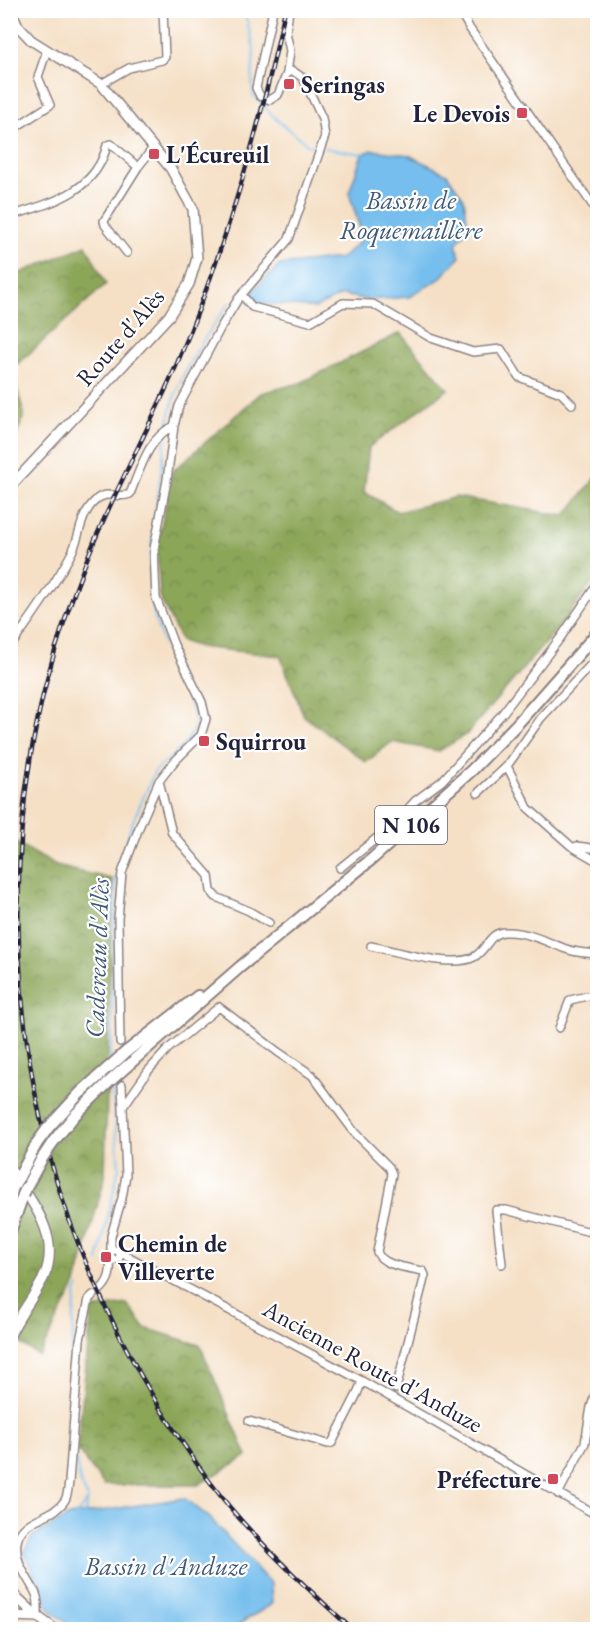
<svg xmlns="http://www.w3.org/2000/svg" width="608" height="1640" viewBox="0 0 608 1640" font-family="'EB Garamond',serif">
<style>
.forest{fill:url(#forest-crowns);stroke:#57644a;stroke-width:1.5}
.water{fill:#75beed;stroke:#4c7094;stroke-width:1.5}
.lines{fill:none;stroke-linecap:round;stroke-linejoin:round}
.stream{stroke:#75beed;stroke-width:2}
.minor-casing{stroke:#8c8180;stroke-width:10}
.secondary-casing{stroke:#8c8180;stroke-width:12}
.primary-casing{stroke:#8c8180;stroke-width:14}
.minor{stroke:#fff;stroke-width:7}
.secondary{stroke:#fff;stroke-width:9}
.primary{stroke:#fff;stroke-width:10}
.rail-casing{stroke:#22223b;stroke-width:4.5}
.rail{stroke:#fff;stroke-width:2;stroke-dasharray:7;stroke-linecap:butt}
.primary-bridge-casing{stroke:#8c8180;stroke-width:14;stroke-linecap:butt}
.primary-bridge{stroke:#fff;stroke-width:10}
.poi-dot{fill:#d1495b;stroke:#fff;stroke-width:2}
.labels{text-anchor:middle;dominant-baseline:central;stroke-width:4.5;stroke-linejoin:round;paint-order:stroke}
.shield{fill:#fff;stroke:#646476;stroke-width:1.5}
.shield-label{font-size:22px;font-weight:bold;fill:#22223b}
.poi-label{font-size:24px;font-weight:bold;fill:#22223b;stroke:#fff;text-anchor:start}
.street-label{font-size:24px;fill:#22223b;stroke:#fff}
.water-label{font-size:26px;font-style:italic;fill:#3f5979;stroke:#fff}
</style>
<defs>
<pattern id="forest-crowns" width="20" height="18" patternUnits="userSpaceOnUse" patternTransform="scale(1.5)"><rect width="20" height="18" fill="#8ca658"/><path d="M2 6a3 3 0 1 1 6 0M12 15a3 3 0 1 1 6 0" fill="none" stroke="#72874a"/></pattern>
</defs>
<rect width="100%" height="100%" fill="#fff"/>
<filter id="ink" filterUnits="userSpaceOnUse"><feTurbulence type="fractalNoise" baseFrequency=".0167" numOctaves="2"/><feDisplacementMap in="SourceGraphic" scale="12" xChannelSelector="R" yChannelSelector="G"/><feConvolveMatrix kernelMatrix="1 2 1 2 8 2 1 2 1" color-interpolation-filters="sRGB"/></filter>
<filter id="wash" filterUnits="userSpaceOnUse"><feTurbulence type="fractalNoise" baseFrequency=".008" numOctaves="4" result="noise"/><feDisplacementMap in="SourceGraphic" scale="24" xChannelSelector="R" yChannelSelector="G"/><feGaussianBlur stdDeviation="1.35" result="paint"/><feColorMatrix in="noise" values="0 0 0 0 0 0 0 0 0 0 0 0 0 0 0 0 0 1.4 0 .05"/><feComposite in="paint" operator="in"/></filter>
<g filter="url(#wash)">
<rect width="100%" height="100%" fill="#f5e0c6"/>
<path class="forest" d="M86 245 106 284 12 369 24 415 11 451V277Z
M400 333 448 389 369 447 364 492 398 512 456 497 565 516 597 476V577L564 621 467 734 439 751 392 742 366 762 304 716 280 656 199 647 181 641 160 598 157 548 172 472 261 393 300 383Z
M10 839 56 866 112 879 105 1177 76 1284 39 1356 11 1337Z
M127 1304 145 1328 200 1345 247 1456 198 1485H104L77 1449 92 1309Z"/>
<path class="water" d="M373 150 409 155 447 174 464 199 468 227 456 244 460 257 438 280 409 297 369 300 342 295 315 308 258 303 252 291 280 265 342 258 363 238 349 193 362 154Z
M184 1498 209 1517 271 1584 272 1604 231 1629H75L50 1610 24 1552 33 1536 69 1516Z"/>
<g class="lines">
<path class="stream" d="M244 10 254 48 252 79 253 95 278 121 308 145 319 147
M324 148 363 154
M168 425C175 376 202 342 230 302
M151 546 166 435
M111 1060 115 880 131 826 155 771 185 744 196 725C189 690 168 659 157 625 150 602 149 575 151 551
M98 1261 119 1167 112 1086
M68 1434 73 1326 76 1292 79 1287
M76 1458 80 1482 88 1499 84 1516
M75 1517 86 1502"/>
</g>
</g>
<g filter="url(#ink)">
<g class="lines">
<defs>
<path id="minor" d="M273 10 256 88 260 96 270 100 278 95 287 73 290 51 286 32 289 10
M459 10 470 29 598 213
M101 84 129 68 162 60 165 57 163 10
M10 131 50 105 38 77 47 50
M10 216C51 203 96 192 107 145L111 144 138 167
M127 253 105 225 104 221 138 167 154 147
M242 295 252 307 310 322 343 303 373 304 431 338 473 352 501 349 519 377 561 393 572 404
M10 647C32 617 54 586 71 554 81 536 79 515 96 500 106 490 119 499 130 494 140 470 148 437 174 426
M598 657 541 718 507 766 528 808 571 846 595 860 598 857
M159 781 172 833 209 876 211 891 216 897 249 911 269 923
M478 793 507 766
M577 846 598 849
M340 868 394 824 415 801 442 781 502 714 561 637 598 583
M371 946C396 951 452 969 474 957 487 950 489 932 505 932 526 931 547 942 566 949 576 953 587 953 598 954
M559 1028 570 1000 596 994
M120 1042 118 919 122 873 140 825 159 781 173 763 201 735 206 719 202 702 174 645 156 598 154 549 167 480 174 426 179 406 221 327 238 299 289 239 325 136 322 118 303 78 293 71 287 73
M123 1107 148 1071 168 1049 219 1007 278 1052 312 1075 355 1133 389 1167 392 1174 377 1252C382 1266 410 1268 423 1271L425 1275 396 1389
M110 1255a5 5 0 1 1 10 0a5 5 0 1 1-10 0Z
M111 1252V1236L122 1198 126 1175 122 1085
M120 1252 362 1381 598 1516
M502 1264 496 1210H506L598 1234
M100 1290C111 1280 111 1270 110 1256
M249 1421 328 1444 332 1443 357 1394 362 1381
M558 1494 585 1443 591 1407 598 1386
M38 1617C38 1609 39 1601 36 1594 28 1577 14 1563 17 1542 22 1516 53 1520 65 1500 68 1495 68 1488 69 1482L80 1340 89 1299 93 1295"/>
<path id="secondary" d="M10 487 169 316 189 284 197 258 193 209 171 169 101 84 31 40 18 26 11 10
M10 1169C32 1202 63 1238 43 1279 33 1298 19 1315 10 1335
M10 1591 38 1617 56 1630
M10 1616 38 1617"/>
<path id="primary" d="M126 1052 198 996
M127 1066 240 967 373 858 472 770 517 724 598 632
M48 1128 80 1093 108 1068
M53 1142 74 1116 109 1082
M19 1177 37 1143
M26 1188 41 1160
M10 1195 15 1183
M10 1232 23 1195"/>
</defs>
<use href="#minor" class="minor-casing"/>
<use href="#secondary" class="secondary-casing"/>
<use href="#primary" class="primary-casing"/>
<use href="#minor" class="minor"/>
<use href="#secondary" class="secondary"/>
<use href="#primary" class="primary"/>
<defs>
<path id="rail" d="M285 10C259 132 225 251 176 366 148 431 113 493 87 559 73 595 60 632 50 668 2 842 9 1049 69 1219 93 1286 124 1349 161 1410 185 1447 210 1485 239 1518 274 1558 313 1594 353 1630"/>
</defs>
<use href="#rail" class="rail-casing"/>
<use href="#rail" class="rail"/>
<defs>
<path id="primary-bridge" d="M108 1068 126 1052
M109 1082 127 1066
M37 1143 48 1128
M41 1160 53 1142
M15 1183 19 1177
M23 1195 26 1188"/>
</defs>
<use href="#primary-bridge" class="primary-bridge-casing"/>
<use href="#primary-bridge" class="primary-bridge"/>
</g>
</g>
<g class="poi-dot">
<rect x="283" y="78" width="12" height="12" rx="3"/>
<rect x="516" y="107" width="12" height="12" rx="3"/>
<rect x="148" y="148" width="12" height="12" rx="3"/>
<rect x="198" y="735" width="12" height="12" rx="3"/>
<rect x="100" y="1251" width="12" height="12" rx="3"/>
<rect x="547" y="1473" width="12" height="12" rx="3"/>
</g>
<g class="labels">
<rect class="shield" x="375" y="806" width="72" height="38" rx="4.5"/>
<g class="shield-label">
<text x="411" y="825">N 106</text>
</g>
<g class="poi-label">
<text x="301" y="84">Seringas</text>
<text x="510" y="113" text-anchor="end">Le Devois</text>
<text x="166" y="154">L'Écureuil</text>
<text x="216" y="741">Squirrou</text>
<text x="118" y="1243">Chemin de<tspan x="118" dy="28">Villeverte</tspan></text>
<text x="541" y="1479" text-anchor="end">Préfecture</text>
</g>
<g class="street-label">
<text transform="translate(120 337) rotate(-49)">Route d'Alès</text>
<text transform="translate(373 1366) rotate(29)">Ancienne Route d'Anduze</text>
</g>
<g class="water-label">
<text x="411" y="200">Bassin de<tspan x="411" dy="30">Roquemaillère</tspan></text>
<text transform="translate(97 958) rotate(-88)">Cadereau d'Alès</text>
<text x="166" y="1566">Bassin d'Anduze</text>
</g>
</g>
<rect width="608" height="1640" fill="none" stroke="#fff" stroke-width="36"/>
</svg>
